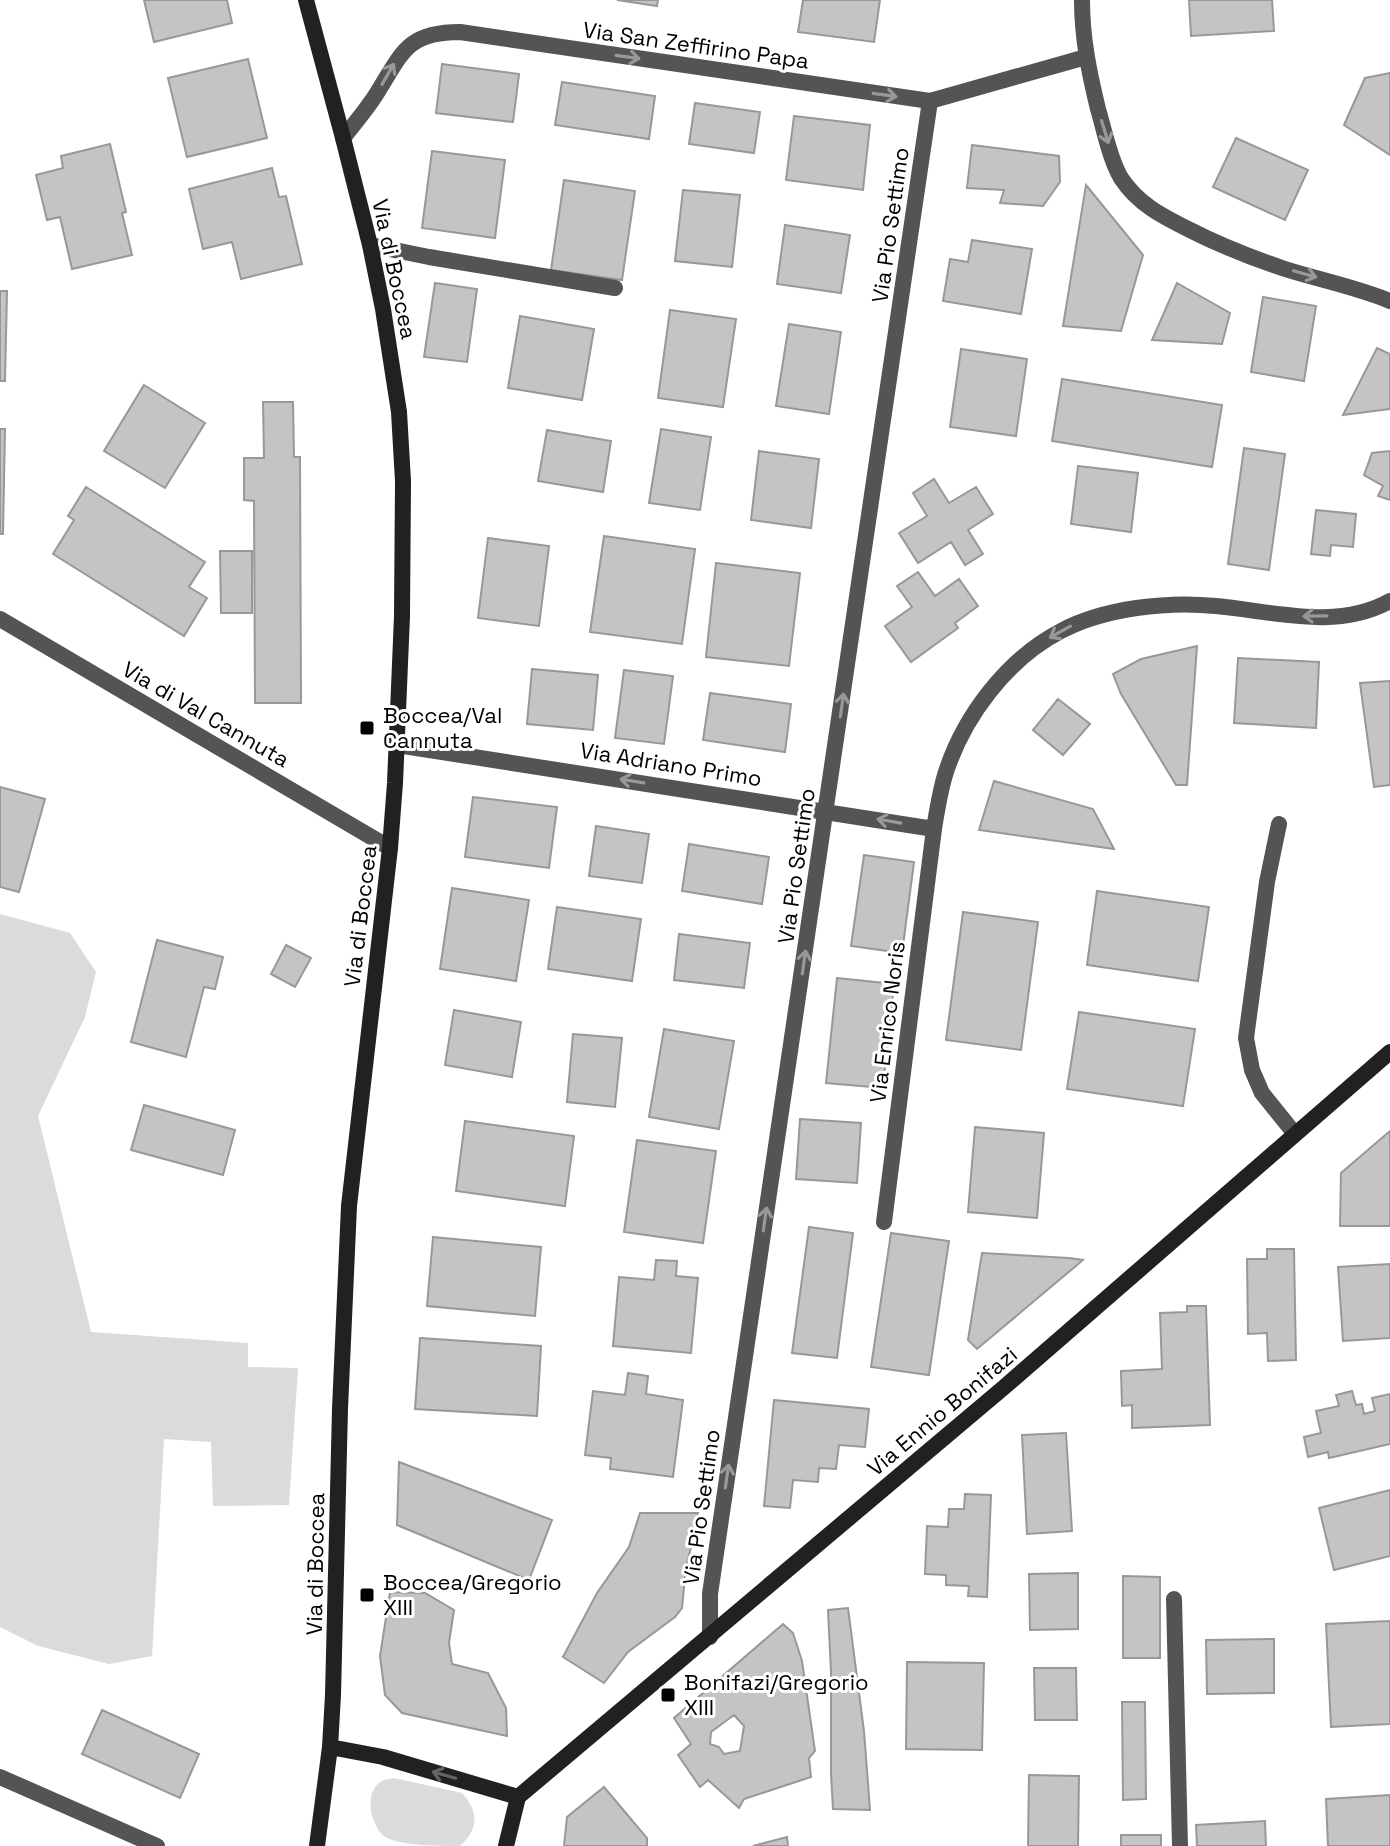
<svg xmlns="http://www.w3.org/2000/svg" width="1390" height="1846" viewBox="0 0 1390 1846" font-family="'Space Grotesk',sans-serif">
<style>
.green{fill:#dbdbdb}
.building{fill:#c4c4c4;stroke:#989898;stroke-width:2;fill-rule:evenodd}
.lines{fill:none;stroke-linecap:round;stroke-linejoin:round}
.lane{stroke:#545454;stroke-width:16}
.street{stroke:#545454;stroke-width:16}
.secondary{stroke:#212121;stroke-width:16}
.oneway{stroke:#989898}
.oneway2{stroke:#646464}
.poi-dot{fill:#000;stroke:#fff;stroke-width:3}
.labels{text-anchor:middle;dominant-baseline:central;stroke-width:6;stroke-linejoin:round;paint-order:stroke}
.street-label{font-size:22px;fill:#000;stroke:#fff}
.poi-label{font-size:22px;fill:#000;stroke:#fff;text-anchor:start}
</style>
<rect width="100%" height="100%" fill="#fff"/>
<path class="green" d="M0 914 70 933 96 972 85 1017 38 1116 91 1332 248 1343V1367L298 1368 289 1505 213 1506 211 1442 164 1439 152 1656 109 1664 38 1646 0 1627Z
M394 1778 462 1793C479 1812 479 1829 460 1846 440 1846 402 1846 385 1837 370 1826 363 1791 382 1781 385 1779 390 1779 394 1778Z"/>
<path class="building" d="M144 0H227L232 23 154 42Z
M617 0H658L657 6Z
M803 0H880L874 42 798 32Z
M1189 0H1272L1274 31 1191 36Z
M248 59 267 138 187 157 168 78Z
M442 64 519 74 513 122 436 113Z
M1390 73V155L1344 125 1365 78Z
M562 82 655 96 649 139 555 125Z
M695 103 760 112 754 153 689 144Z
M794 116 870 125 863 190 786 180Z
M1236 138 1308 170 1285 220 1213 187Z
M110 144 126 212 122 213 132 255 72 269 60 217 47 220 36 175 63 168 61 156Z
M972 145 1059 156 1060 182 1043 206 1000 203 1004 190 967 188Z
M432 151 505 160 495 238 422 228Z
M272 168 279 197 286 196 302 264 241 279 232 242 203 249 189 189Z
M564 180 635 191 622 280 551 270Z
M1086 185 1143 255 1121 331 1063 326Z
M683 190 740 195 732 267 675 261Z
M785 225 850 235 841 293 777 284Z
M972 240 1032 249 1021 314 943 301 950 259 968 262Z
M435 283 477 289 467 362 424 357Z
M1177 283 1230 313 1222 344 1152 340Z
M0 291H7L5 381H0Z
M1263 297 1316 306 1304 381 1251 372Z
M670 310 736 319 723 407 658 398Z
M520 316 594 329 582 400 508 388Z
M789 324 841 332 829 414 776 406Z
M1377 348 1390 354V409L1343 415Z
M961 349 1027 359 1016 436 950 427Z
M1062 379 1222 405 1212 467 1052 441Z
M144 385 205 423 165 488 104 451Z
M263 402H293L294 457H300L301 703H255L254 501 244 500V458H264Z
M0 429H5L3 534H0Z
M661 429 711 437 700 510 649 503Z
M547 430 611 441 603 492 538 481Z
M1244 448 1285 454 1269 570 1228 564Z
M759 451 819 459 811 528 751 520Z
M1390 451V500L1378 496 1383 486 1364 475 1372 453Z
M1078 466 1138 473 1131 532 1071 524Z
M934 479 949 503 976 487 993 514 968 530 983 554 965 565 951 542 918 563 899 533 927 516 913 493Z
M86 487 205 562 189 587 207 598 184 636 53 554 74 520 68 516Z
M1316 510 1356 514 1353 547 1331 545 1330 556 1311 554Z
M604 536 695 549 682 644 590 632Z
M488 538 549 546 539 626 478 618Z
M220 551H252V613H221Z
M716 563 800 573 789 666 706 657Z
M918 572 935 596 959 579 978 606 955 623 958 628 911 662 885 626 912 607 897 586Z
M1197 646 1187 785H1176L1121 694 1113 674 1141 659Z
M1238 658 1319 662 1316 728 1234 723Z
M532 669 598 675 593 730 527 724Z
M624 670 673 676 664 744 615 738Z
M1390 681V785L1374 787 1360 683Z
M710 693 791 704 785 752 703 740Z
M1058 699 1090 724 1063 755 1033 730Z
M994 781 1093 809 1114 849 979 830Z
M0 787 45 799 19 892 0 887Z
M473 797 557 807 549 868 465 857Z
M596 826 649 834 642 883 589 876Z
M689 844 769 857 762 904 682 891Z
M864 855 914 862 902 953 851 946Z
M452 888 529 900 516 981 440 969Z
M1097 891 1209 907 1198 981 1087 965Z
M557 907 641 919 632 981 548 969Z
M963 912 1038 922 1021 1050 946 1040Z
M679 934 750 943 744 988 674 980Z
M157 940 223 957 215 989 204 987 186 1057 131 1042Z
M286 945 311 958 295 987 271 974Z
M837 978 894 984 883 1088 826 1083Z
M454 1010 521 1022 512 1077 445 1065Z
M1079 1012 1195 1029 1183 1106 1067 1089Z
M664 1029 734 1041 719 1129 649 1117Z
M573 1034 622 1038 615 1107 567 1102Z
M144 1105 235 1130 223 1175 131 1150Z
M800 1119 861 1123 857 1183 796 1179Z
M465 1121 574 1136 565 1206 456 1191Z
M975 1127 1044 1133 1037 1218 968 1212Z
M1390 1131V1226H1340L1341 1173Z
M637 1140 716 1151 703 1243 624 1232Z
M809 1227 853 1233 837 1358 792 1353Z
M891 1233 949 1241 929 1375 871 1367Z
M433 1237 541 1247 535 1316 427 1306Z
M1267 1249H1294L1296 1360 1268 1361 1267 1333 1248 1334 1247 1259H1267Z
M982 1253 1069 1258 1083 1260 977 1349 968 1340Z
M656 1260 677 1261 676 1276 698 1278 691 1353 613 1346 619 1277 654 1280Z
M1390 1264V1338L1343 1341 1338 1267Z
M1187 1306H1206L1210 1425 1132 1428V1405L1122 1406 1121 1371 1162 1369 1160 1313 1187 1312Z
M420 1338 541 1346 537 1416 415 1409Z
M628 1373 648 1376 646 1394 683 1400 673 1477 610 1469 611 1458 585 1455 593 1391 625 1395Z
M1352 1391 1356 1405 1362 1404 1364 1414 1375 1411 1372 1398 1390 1394V1444L1329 1458 1328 1452 1308 1457 1304 1437 1321 1433 1316 1411 1339 1406 1336 1395Z
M774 1400 869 1409 865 1447 839 1445 836 1469 819 1468 818 1482 793 1480 790 1508 764 1506Z
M1066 1433 1072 1531 1027 1534 1022 1435Z
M399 1462 552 1520 529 1580 397 1525Z
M1390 1490V1556L1334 1570 1319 1508Z
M965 1494 991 1495 987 1597 968 1596 969 1586 946 1585V1575L925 1574 927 1526 948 1527 949 1509H964Z
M640 1513H698L694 1537 686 1566 682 1608 675 1617 628 1652 604 1683 563 1657 597 1593 629 1547Z
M1078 1573V1629L1030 1630 1029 1574Z
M1123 1576 1160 1577V1658H1123Z
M390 1592 425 1593 454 1610 449 1643 452 1664 488 1673 506 1708 507 1736 402 1713 385 1695 380 1656Z
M848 1608 864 1731 870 1810 833 1809 831 1774V1672L828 1610Z
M1390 1621V1724L1331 1727 1326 1624Z
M783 1624 793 1633 802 1661 815 1751 809 1758 811 1777 744 1799 739 1808 708 1780 700 1787 678 1755 691 1744 674 1718ZM734 1715 744 1726 740 1751 724 1754 719 1747 710 1744 711 1732Z
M1274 1639V1693L1207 1694 1206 1640Z
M907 1662 984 1663 982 1750 906 1749Z
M1034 1668H1076L1077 1720H1035Z
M1122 1702H1145L1146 1799 1123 1800Z
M102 1710 199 1754 180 1798 82 1754Z
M1029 1775 1079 1776 1078 1846H1028Z
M604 1787 647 1838V1846H564L567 1817Z
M1390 1795V1846H1328L1326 1799Z
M1265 1821 1266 1846H1197L1196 1825Z
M1121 1835H1161V1846H1121Z
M787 1837 788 1846H753Z"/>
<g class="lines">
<path class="lane" d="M0 1777 157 1846"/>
<path class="street" d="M1082 0C1082 38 1089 72 1098 109 1104 129 1110 160 1121 178 1138 204 1162 216 1188 229 1219 245 1252 258 1285 269 1320 280 1356 287 1390 301
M343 138C355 123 367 109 377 93 402 53 407 32 460 32L930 101 1086 57
M370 245 429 257 615 288
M0 619 390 848
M397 745 934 829C937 810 940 792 945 775 963 717 1007 659 1061 631 1104 608 1168 601 1216 606 1272 611 1337 631 1390 601
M1279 824 1267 882 1246 1038 1252 1070 1262 1093 1295 1134
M884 1222 934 829
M1174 1599 1180 1846
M710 1637V1594L930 101"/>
<path class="secondary" d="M306 0 343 138 370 245 383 309 399 412 403 481 402 616 395 783 390 848 349 1206 340 1409 333 1695 330 1747 317 1846
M330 1747 383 1757 518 1797
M518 1797 1002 1389 1390 1052
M506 1846 518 1797"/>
</g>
<defs><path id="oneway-shaft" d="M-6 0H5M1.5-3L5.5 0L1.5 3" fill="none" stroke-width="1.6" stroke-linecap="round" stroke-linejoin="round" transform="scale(2)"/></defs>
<g class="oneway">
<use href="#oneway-shaft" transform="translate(628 57) rotate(8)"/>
<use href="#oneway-shaft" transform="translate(388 74) rotate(-60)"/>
<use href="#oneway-shaft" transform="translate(885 95) rotate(8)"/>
<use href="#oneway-shaft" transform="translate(1105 132) rotate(73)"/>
<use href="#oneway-shaft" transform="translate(1305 274) rotate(16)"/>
<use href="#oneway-shaft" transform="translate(1315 616) rotate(179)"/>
<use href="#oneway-shaft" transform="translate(1060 632) rotate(151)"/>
<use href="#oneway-shaft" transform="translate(842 705) rotate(-82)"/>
<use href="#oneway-shaft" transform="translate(632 781) rotate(-171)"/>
<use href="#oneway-shaft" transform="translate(889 821) rotate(-170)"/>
<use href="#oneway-shaft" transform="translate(804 962) rotate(-82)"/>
<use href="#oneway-shaft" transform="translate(765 1219) rotate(-82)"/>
<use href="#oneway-shaft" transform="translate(727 1476) rotate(-82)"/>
</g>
<use class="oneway2" href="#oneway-shaft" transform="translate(444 1775) rotate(-164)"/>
<g class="poi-dot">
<rect x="359" y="720" width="16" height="16" rx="4"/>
<rect x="359" y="1587" width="16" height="16" rx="4"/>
<rect x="660" y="1687" width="16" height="16" rx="4"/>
</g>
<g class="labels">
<g class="street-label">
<text transform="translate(696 45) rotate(8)">Via San Zeffirino Papa</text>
<text transform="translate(890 225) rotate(-82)">Via Pio Settimo</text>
<text transform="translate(395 269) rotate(78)">Via di Boccea</text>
<text transform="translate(206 714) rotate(30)">Via di Val Cannuta</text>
<text transform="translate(671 764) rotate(9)">Via Adriano Primo</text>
<text transform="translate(796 866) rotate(-82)">Via Pio Settimo</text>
<text transform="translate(360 916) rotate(-83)">Via di Boccea</text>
<text transform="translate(887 1022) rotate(-83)">Via Enrico Noris</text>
<text transform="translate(942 1411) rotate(-40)">Via Ennio Bonifazi</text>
<text transform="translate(701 1507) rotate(-82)">Via Pio Settimo</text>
<text transform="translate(315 1564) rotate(-89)">Via di Boccea</text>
</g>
<g class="poi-label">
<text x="383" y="715">Boccea/Val<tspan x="383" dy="25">Cannuta</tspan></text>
<text x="383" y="1582">Boccea/Gregorio<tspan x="383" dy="25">XIII</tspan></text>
<text x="684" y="1682">Bonifazi/Gregorio<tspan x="684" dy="25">XIII</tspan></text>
</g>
</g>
</svg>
